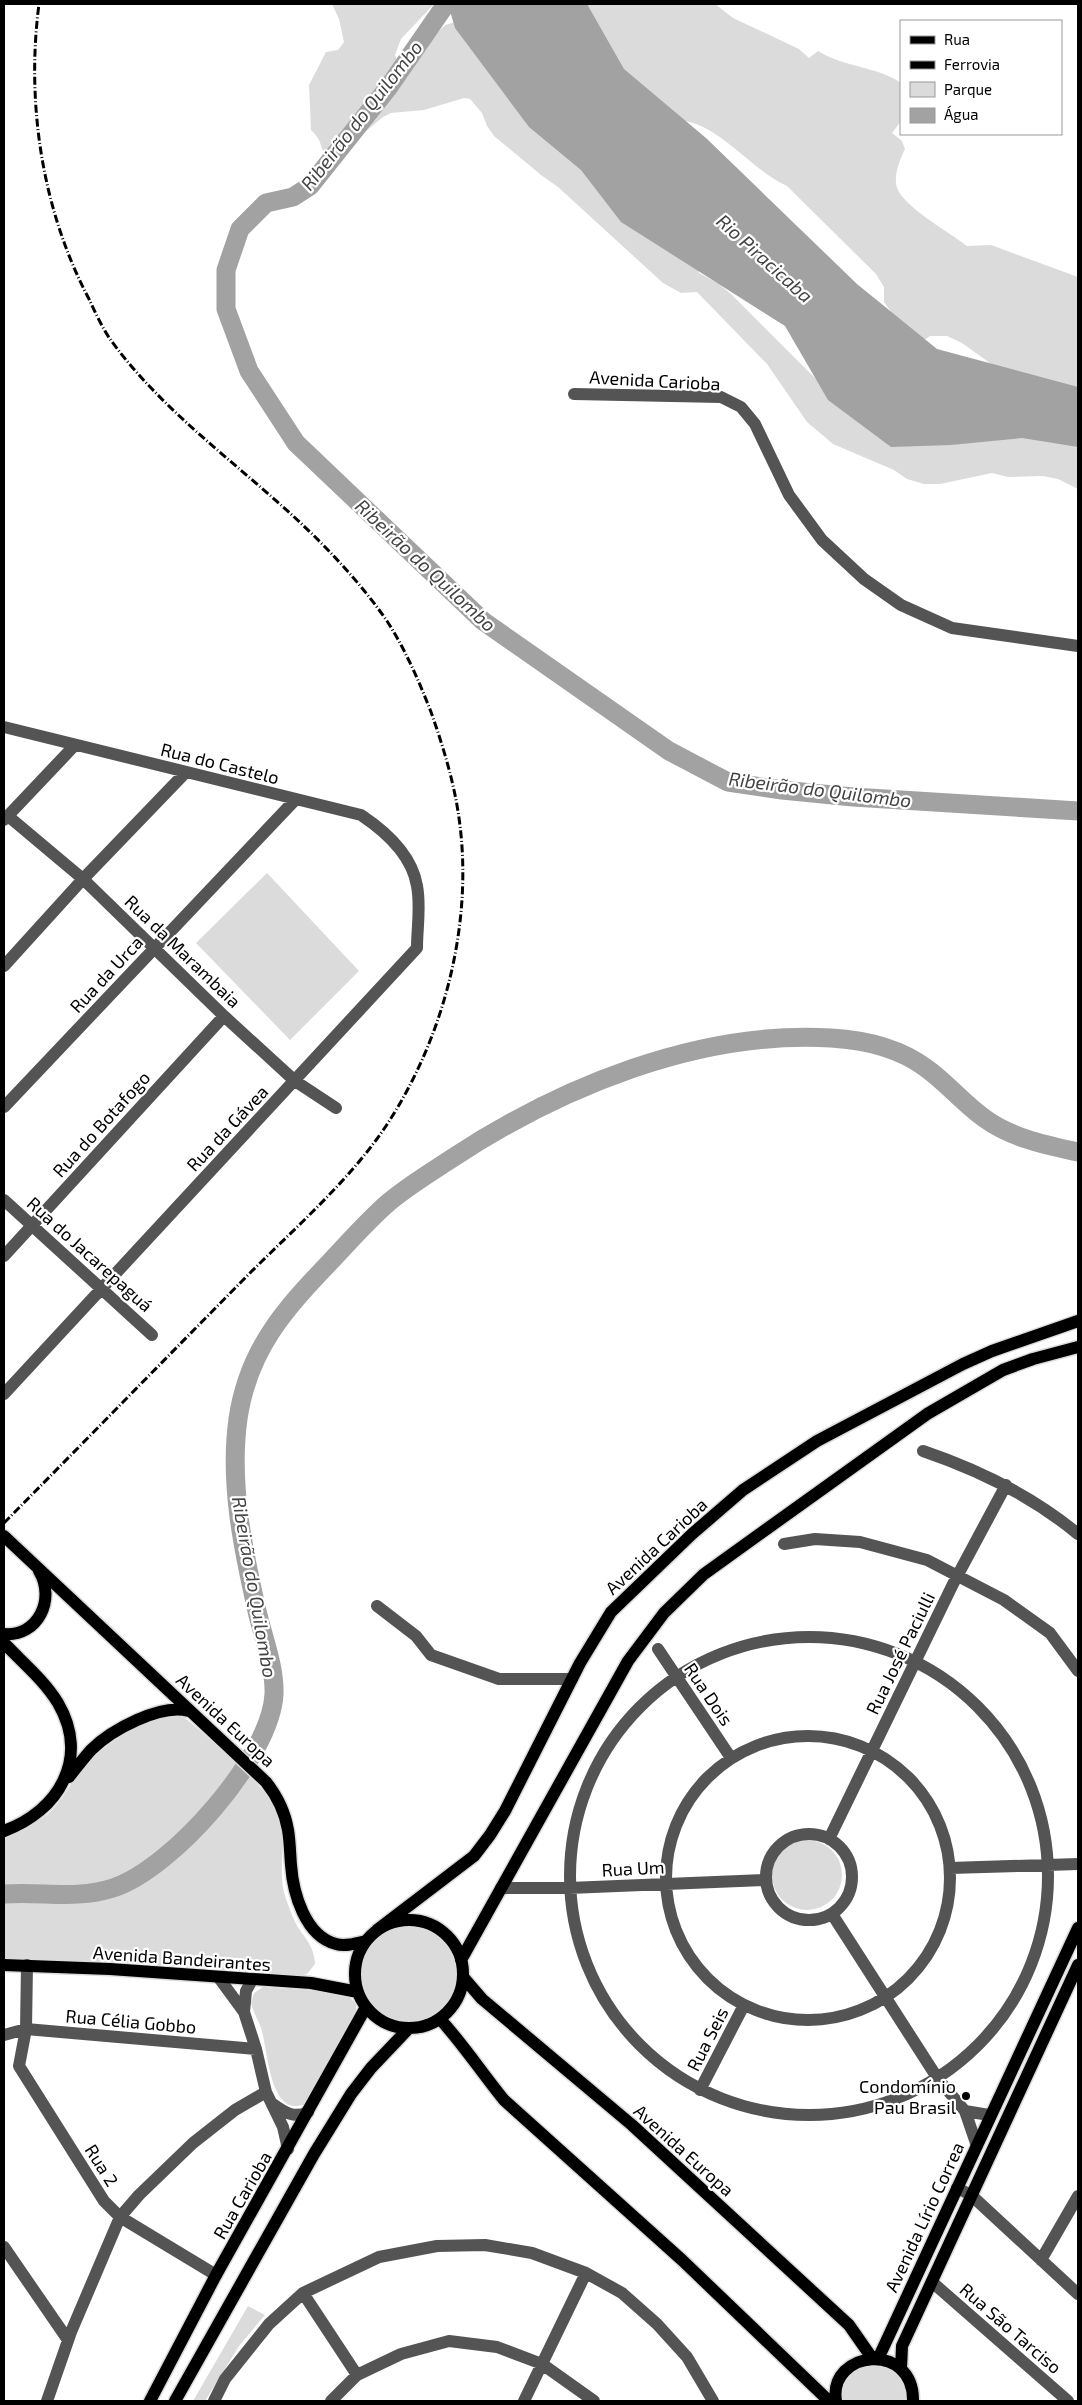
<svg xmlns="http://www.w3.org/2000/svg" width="1082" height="2405" viewBox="0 0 1082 2405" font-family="'Exo 2',sans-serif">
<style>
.green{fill:#dbdbdb}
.water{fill:#a2a2a2}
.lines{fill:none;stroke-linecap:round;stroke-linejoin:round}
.river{stroke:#a2a2a2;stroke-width:19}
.major-casing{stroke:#dbdbdb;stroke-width:15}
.minor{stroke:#545454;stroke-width:12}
.major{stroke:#000;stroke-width:12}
.rail{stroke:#000;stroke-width:3;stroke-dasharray:8 2.5 1 2.5;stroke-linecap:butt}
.poi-dot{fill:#000;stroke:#fff;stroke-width:2}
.labels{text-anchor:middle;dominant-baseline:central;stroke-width:4.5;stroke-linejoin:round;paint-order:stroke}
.street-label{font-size:18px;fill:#000;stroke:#fff}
.poi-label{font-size:18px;fill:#000;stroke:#fff;text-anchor:end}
.water-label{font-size:19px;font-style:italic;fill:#434343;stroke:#fff}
</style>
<rect width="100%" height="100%" fill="#fff"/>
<path class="green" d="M332 4H434L401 39 395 55 400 70 414 62 426 50 434 36 445 25 462 20 694 261 699 273 719 284 732 295 847 410 1078 429V489L1058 479 1043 476 1008 477 992 473 940 484H924L907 479 894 470 833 444 807 422 767 364 697 292 681 293 663 283 558 187 541 175 494 136 487 126 482 113 470 99 464 98 424 110 391 113 383 117 336 156 327 158C319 146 323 141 311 130L309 85 326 52 338 50 344 42 339 19Z
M579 4H715L733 18 799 49 809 58 818 51C845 68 877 66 901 83V121L892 133 902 141 905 149C900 160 895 171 896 183 897 204 950 232 967 246L991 245 1078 277V390L994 366 962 343 947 336H930L916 346 884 302V287L876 274 787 186C756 172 733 141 701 126 687 119 668 119 652 116Z
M267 873 359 971 290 1040 196 943Z
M169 1714 184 1717C207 1737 267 1786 277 1812 279 1818 280 1825 281 1831 285 1853 278 1877 286 1899 289 1907 292 1916 296 1924 305 1939 314 1945 315 1964L307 1974 299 1976 110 1963 4 1958V1837C19 1832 35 1824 48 1814 64 1800 72 1778 88 1762 111 1740 138 1724 169 1714Z
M772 1875a35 35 0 1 1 70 0a35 35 0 1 1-70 0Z
M360 1975a49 49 0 1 1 98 0a49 49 0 1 1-98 0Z
M263 1987 346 1993 356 2004V2014L305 2104C269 2119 268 2048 261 2028 258 2019 253 2012 251 2003L254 1993Z
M248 2306 265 2315 239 2346 205 2401H193Z
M866 2365C896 2368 902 2371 907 2401H841C843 2382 848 2372 866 2365Z"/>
<path class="water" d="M448 4H587L624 69 706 138 857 284 937 349 1078 387V447L1022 438 951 445 891 447 828 400 785 326 621 222 581 170 529 127 455 28Z"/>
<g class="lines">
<path class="river" d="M446 4 388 88 310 186 293 197 266 203 240 229 226 270V309L249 371 296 443 483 621 669 751 728 782 782 790 853 797 1078 811
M4 1894C41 1891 76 1900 113 1888 172 1869 271 1757 274 1694 275 1667 263 1637 257 1611 243 1549 229 1483 238 1419 248 1350 284 1310 330 1262 349 1242 368 1220 389 1202 408 1186 431 1172 451 1159 560 1087 699 1030 831 1038 866 1040 899 1048 926 1068 947 1083 963 1103 984 1118 1011 1138 1046 1145 1078 1152"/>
<defs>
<path id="major" d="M4 1536 266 1782C277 1796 285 1812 288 1830 290 1842 290 1853 291 1865 293 1893 305 1936 336 1944 346 1947 357 1943 366 1941
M4 1634C38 1637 56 1599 39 1571
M4 1643C22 1662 44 1680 58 1703 90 1758 59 1811 4 1831
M69 1777C76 1768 83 1759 91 1750 111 1730 161 1703 189 1711
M355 1974a54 54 0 1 1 108 0a54 54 0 1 1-108 0Z
M377 1930 474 1856 490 1835 505 1811 580 1663 611 1612 692 1534 743 1490 817 1441 963 1364 992 1351 1078 1321
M461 1960 628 1661 664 1613 704 1574 927 1414 1003 1370 1033 1359 1078 1347
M4 1965 110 1969 311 1983 358 1992
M463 1977 482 1999 632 2125 849 2325 872 2358
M440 2019C463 2044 482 2073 504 2100L682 2260 829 2401
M878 2359 1078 1928
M901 2369 902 2346 1078 1965
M150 2401 216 2275 366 2007
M175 2401 314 2154 351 2094 371 2068 409 2028
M836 2401C828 2350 914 2341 913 2401"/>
</defs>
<use href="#major" class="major-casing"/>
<path class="minor" d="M574 394 721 397 741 407 755 424 789 495 822 540 864 579 901 605 952 628 1078 646
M4 727 361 815C385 831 412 855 417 886 421 906 417 928 417 948L4 1394
M8 816 83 879 224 1016 295 1081 336 1108
M4 820 75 745
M4 966 83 879 186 772
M4 1107 296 799
M4 1200 152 1335
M4 1256 224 1016
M923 1451C979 1470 1032 1496 1078 1534
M784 1544 815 1539 860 1542 927 1560 1004 1600 1050 1633 1078 1671
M377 1606 416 1636 431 1655 499 1679H572
M570 1876a239 239 0 1 1 478 0a239 239 0 1 1-478 0Z
M658 1649 731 1758
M666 1878a142 142 0 1 1 284 0a142 142 0 1 1-284 0Z
M766 1877a43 43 0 1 1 86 0a43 43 0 1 1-86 0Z
M829 1839 953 1584 1006 1485
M950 1868 1078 1864
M501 1888H569L766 1880
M832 1914 938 2079 965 2111 976 2143
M27 1965 26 2029 19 2066 104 2201 120 2217 216 2275
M219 1978 244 2012 256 2049 266 2092 283 2127 288 2149
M244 2012 246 1991 252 1980
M4 2035 26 2029 256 2049
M700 2090 744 2005
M273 2104C284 2112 294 2119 308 2112
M965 2111 989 2115
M957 2188 971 2195 1078 2294
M4 2247 68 2340
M1041 2260 1078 2196
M932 2282 1068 2401
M303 2293 357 2375
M47 2401 71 2332 120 2217 139 2195 193 2143 235 2110 266 2092
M214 2401 225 2379 269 2324 303 2293 379 2257 437 2246 485 2245 532 2253 586 2273 622 2293 657 2324 687 2357 713 2401
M331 2401 357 2375 401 2354 449 2341 497 2347 542 2364 594 2401
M524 2401 586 2273"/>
<use href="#major" class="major"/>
<path class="rail" d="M4 1523C86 1440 167 1357 249 1274 296 1227 349 1181 386 1126 444 1038 474 923 459 818 454 782 443 746 431 712 419 681 405 649 387 621 369 595 349 572 328 550 258 477 169 421 110 339 102 327 95 312 89 299 42 210 26 103 39 4"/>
</g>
<circle class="poi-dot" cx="966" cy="2096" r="5"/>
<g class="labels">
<g class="street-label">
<text transform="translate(655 380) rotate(3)">Avenida Carioba</text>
<text transform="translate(220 763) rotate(14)">Rua do Castelo</text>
<text transform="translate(183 951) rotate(44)">Rua da Marambaia</text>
<text transform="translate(106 974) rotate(-47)">Rua da Urca</text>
<text transform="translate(101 1124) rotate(-48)">Rua do Botafogo</text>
<text transform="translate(227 1128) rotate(-47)">Rua da Gávea</text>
<text transform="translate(90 1254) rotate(42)">Rua do Jacarepaguá</text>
<text transform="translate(656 1546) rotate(-43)">Avenida Carioba</text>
<text transform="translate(900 1653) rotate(-64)">Rua José Paciulli</text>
<text transform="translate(709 1694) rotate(56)">Rua Dois</text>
<text transform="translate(226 1720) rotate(43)">Avenida Europa</text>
<text transform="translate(633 1868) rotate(-3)">Rua Um</text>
<text transform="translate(182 1958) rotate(4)">Avenida Bandeirantes</text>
<text transform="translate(131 2021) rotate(5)">Rua Célia Gobbo</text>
<text transform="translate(707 2039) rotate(-63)">Rua Seis</text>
<text transform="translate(684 2150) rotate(42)">Avenida Europa</text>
<text transform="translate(102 2165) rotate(58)">Rua 2</text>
<text transform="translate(242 2195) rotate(-60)">Rua Carioba</text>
<text transform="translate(924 2217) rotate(-65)">Avenida Lírio Correa</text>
<text transform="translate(1011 2328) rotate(41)">Rua São Tarciso</text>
</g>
<g class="poi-label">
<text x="956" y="2086">Condomínio<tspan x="956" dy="21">Pau Brasil</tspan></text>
</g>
<g class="water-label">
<text transform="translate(361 115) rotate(-52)">Ribeirão do Quilombo</text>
<text transform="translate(765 258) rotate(42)">Rio Piracicaba</text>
<text transform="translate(426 565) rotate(43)">Ribeirão do Quilombo</text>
<text transform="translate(820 789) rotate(7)">Ribeirão do Quilombo</text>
<text transform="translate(255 1587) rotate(80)">Ribeirão do Quilombo</text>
</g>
</g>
<rect width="1082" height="2405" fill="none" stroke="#000000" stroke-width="10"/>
<rect x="900" y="20" width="162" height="115" fill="#ffffff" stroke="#999999"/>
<rect x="910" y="36" width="25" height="8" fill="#000000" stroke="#999999"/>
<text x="944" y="45" font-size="15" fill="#000000">Rua</text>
<rect x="910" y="61" width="25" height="8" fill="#000000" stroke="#999999"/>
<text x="944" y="70" font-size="15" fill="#000000">Ferrovia</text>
<rect x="910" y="82" width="25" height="15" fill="#dbdbdb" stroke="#999999"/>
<text x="944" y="95" font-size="15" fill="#000000">Parque</text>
<rect x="910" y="108" width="25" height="15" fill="#a2a2a2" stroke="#999999"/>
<text x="944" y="120" font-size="15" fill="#000000">Água</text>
</svg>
